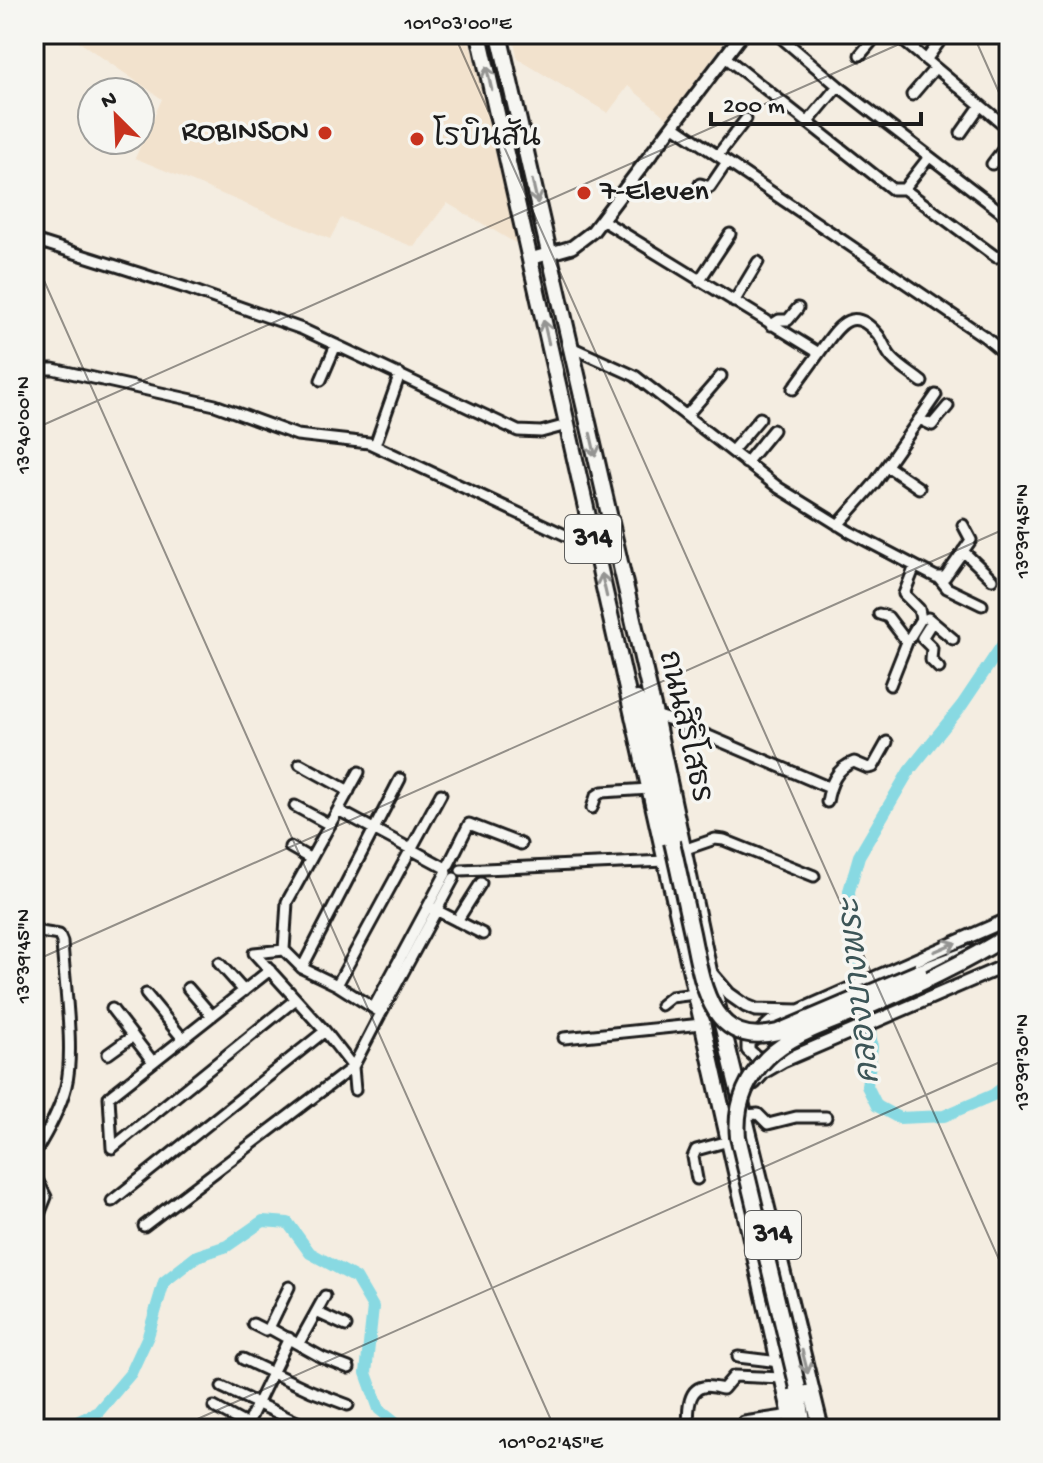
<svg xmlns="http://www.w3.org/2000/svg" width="1043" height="1463" viewBox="0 0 1043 1463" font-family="'Gochi Hand','Playpen Sans Thai',sans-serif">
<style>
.built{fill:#f2e2cd}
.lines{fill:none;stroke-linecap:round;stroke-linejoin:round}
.river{stroke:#88d9e2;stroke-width:12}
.minor-casing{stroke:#1c1c1c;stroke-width:15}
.major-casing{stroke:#1c1c1c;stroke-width:17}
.highway-casing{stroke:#1c1c1c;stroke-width:20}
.minor{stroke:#f6f6f2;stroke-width:9}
.major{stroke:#f6f6f2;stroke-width:11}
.highway{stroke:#f6f6f2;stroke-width:14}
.highway-bridge-casing{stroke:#1c1c1c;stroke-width:20;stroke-linecap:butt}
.highway-bridge{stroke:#f6f6f2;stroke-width:14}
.oneway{stroke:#949492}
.ticks{fill:none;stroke:#1c1c1c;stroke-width:2;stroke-opacity:0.45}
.poi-dot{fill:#c8321e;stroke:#f6f6f2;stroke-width:3}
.labels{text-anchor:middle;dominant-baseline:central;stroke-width:7;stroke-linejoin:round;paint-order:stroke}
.shield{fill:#f6f6f2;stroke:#5d5d5c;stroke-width:2}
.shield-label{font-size:28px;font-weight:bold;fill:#1c1c1c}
.poi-label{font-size:30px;fill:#1c1c1c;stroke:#f6f6f2;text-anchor:start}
.street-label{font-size:30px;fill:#1c1c1c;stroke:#f6f6f2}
.water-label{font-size:32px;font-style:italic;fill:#3c5557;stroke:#f6f6f2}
.neatline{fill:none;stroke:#1c1c1c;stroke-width:3}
.ticks-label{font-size:20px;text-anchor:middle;fill:#1c1c1c}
</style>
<rect width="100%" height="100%" fill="#f4ede1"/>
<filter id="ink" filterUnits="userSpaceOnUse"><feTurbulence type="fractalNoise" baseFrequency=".0125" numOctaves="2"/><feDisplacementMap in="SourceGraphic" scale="16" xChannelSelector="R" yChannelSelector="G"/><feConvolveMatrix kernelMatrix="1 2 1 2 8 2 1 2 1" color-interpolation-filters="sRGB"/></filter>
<g filter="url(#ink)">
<path class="built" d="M83 34H468L517 244 447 203 414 247 341 218 330 239 135 158 162 99 78 41Z
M512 34H730L668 119 628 86 608 113 518 59Z"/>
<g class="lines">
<path class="river" d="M1009 635 962 705 909 771 859 856 849 891 851 938 866 999 872 1047 867 1086 877 1106 899 1118 944 1116 993 1095 1009 1083
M63 1429 98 1412 131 1373 148 1336 164 1282 197 1256 227 1246 263 1221 288 1223 310 1253 356 1278 373 1307 366 1373 379 1409 404 1429"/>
<defs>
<path id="minor" d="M777 34 838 86 1009 218
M895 34 1009 129
M860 55 878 34
M725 57 892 189H904L996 257 1005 255 1009 258
M926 60 945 34
M912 95 935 68
M808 122 838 86
M674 126 985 337 1009 357
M961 133 980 106
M718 155 746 119
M992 164 1009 142
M700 184 710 187 727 162
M904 189 929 157
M602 220 819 353C837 329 851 301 879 336 884 343 886 352 892 358 900 367 912 374 922 382
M34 240 186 288 302 329 518 431 541 432 567 425
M699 281 730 234
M734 302 758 262
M771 325 779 320H788L798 308
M571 347 635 376 779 488 850 532 936 577H945L971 540 963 525
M34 373 38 369H53L215 405 297 435 369 443 595 549
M321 380 336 345
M793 389 819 353
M687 415 721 376
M919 419 932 425 948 406
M375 445 400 374
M732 451 760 418
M746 463 773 430
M887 466 919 488
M838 525 874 484 936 395
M963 551 992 579
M939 578 947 588 982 605
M879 614 888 617 907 642
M928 618 953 639
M932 622 922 638 932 648 931 660 939 668
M890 685 907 642 921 619 919 609 904 594 915 566
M655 715 671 720 830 788
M300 764 349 791
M827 802C830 785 836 768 854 762L868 768 873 767 887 742
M295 806 330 825
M592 808 596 796 602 792 649 789
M338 810 446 868
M290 847 311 859
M683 850 715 839 724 840 814 876
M449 864 469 824 521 844
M461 870 666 861
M430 907 483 934
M457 921 481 883
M34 931 59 935 62 942C64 980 75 1051 66 1086 60 1110 47 1133 34 1154
M284 950 287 902 359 772
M219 963 244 991
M302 968 400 779
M270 970 109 1097 112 1148 296 999
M337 985 441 794
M188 988 212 1016
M146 994 183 1039
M661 1005 671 997 695 994
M374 1007 446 873
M112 1009 153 1062
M564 1038 702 1024
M108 1054 133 1036
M355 1090 353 1067 325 1031 254 953 284 950 302 968 337 985 381 1013 454 878
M744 1115 758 1114 768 1124 796 1117H826
M34 1174 46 1197 34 1227
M697 1179 693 1157 696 1150 729 1141
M112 1201 325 1031
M144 1226 353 1067 381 1013
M316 1312 346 1326
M253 1324 265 1330 269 1328 323 1358 349 1368
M269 1328 289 1287
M299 1343 325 1296
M738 1357 779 1362
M243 1359 311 1391 348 1405
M222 1387 312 1429
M214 1407 255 1429
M744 1422 791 1415
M248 1429 247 1425 289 1338
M689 1429C688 1417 686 1390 703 1387 708 1385 717 1388 723 1389L734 1376 782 1378"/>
<path id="major" d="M530 259 572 247 593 231 742 34
M711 973 729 994 746 1006 756 1010 799 1011 1009 919
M771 1058H757L748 1050V1043L770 1023 791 1015
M754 1083 764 1072 783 1061 1009 964"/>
<path id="highway" d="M479 34 794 1429
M499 34 655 715 709 971 821 1429
M637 699 672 842
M919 972 970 953
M798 1388 804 1429"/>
</defs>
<use href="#minor" class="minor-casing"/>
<use href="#major" class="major-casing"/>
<use href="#highway" class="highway-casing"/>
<use href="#minor" class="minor"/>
<use href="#major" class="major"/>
<use href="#highway" class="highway"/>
<defs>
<path id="highway-bridge" d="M672 842C679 872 685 902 692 933 702 982 710 1049 778 1032L919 972
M798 1388 738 1137C735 1106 745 1080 767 1058 792 1033 833 1022 865 1008 915 986 963 964 1009 935"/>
</defs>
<use href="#highway-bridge" class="highway-bridge-casing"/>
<use href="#highway-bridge" class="highway-bridge"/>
</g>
<defs><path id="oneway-shaft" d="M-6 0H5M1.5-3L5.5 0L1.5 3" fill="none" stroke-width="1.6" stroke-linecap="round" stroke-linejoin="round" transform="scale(2)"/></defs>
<g class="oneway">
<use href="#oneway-shaft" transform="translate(489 78) rotate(-103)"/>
<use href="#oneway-shaft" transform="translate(535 192) rotate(77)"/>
<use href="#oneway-shaft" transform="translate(546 332) rotate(-103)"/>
<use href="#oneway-shaft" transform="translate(593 445) rotate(77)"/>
<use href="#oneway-shaft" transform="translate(604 585) rotate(-103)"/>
<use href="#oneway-shaft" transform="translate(945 947) rotate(-23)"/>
<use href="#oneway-shaft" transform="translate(805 1362) rotate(76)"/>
</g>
</g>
<path class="ticks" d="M454 34 1009 1282M973 34 1009 115M34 258 555 1429M34 429 922 34M34 961 1009 527M34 1425 36 1429M175 1429 1009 1058"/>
<g class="poi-dot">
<circle cx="325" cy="133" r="8"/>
<circle cx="417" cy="139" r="8"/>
<circle cx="584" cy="193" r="8"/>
</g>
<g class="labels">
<g class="shield">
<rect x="565" y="515" width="56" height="48" rx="6"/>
<rect x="745" y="1211" width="56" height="48" rx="6"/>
</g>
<g class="shield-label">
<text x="593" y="539">314</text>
<text x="773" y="1235">314</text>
</g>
<g class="poi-label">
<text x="309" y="133" text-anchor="end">ROBINSON</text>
<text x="433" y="139">โรบินสัน</text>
<text x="600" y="193">7-Eleven</text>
</g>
<g class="street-label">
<text transform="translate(683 727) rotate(77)">ถนนสิริโสธร</text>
</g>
<g class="water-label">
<text transform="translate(862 991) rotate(-96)">คลองบางพระ</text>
</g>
</g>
<rect width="1043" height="1463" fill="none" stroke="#f6f6f2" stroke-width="88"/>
<g transform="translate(116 116) rotate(336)"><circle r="38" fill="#f6f6f2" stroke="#9f9f9c" stroke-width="2"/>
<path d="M0-6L14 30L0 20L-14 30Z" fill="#c8321e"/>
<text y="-12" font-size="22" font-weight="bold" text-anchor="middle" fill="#1c1c1c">N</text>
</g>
<path d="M711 112v12h210v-12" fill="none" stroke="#1c1c1c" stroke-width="4"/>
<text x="723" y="112" font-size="24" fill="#1c1c1c" stroke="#f6f6f2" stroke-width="6" paint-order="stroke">200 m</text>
<rect x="44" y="44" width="955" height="1375" class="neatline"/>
<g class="ticks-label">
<text x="458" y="29">101°03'00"E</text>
<text transform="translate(22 425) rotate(-90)" y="7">13°40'00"N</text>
<text transform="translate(1021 531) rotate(-90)" y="7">13°39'45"N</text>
<text transform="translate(22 956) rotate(-90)" y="7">13°39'45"N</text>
<text transform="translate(1021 1062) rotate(-90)" y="7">13°39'30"N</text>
<text x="551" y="1448">101°02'45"E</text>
</g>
</svg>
